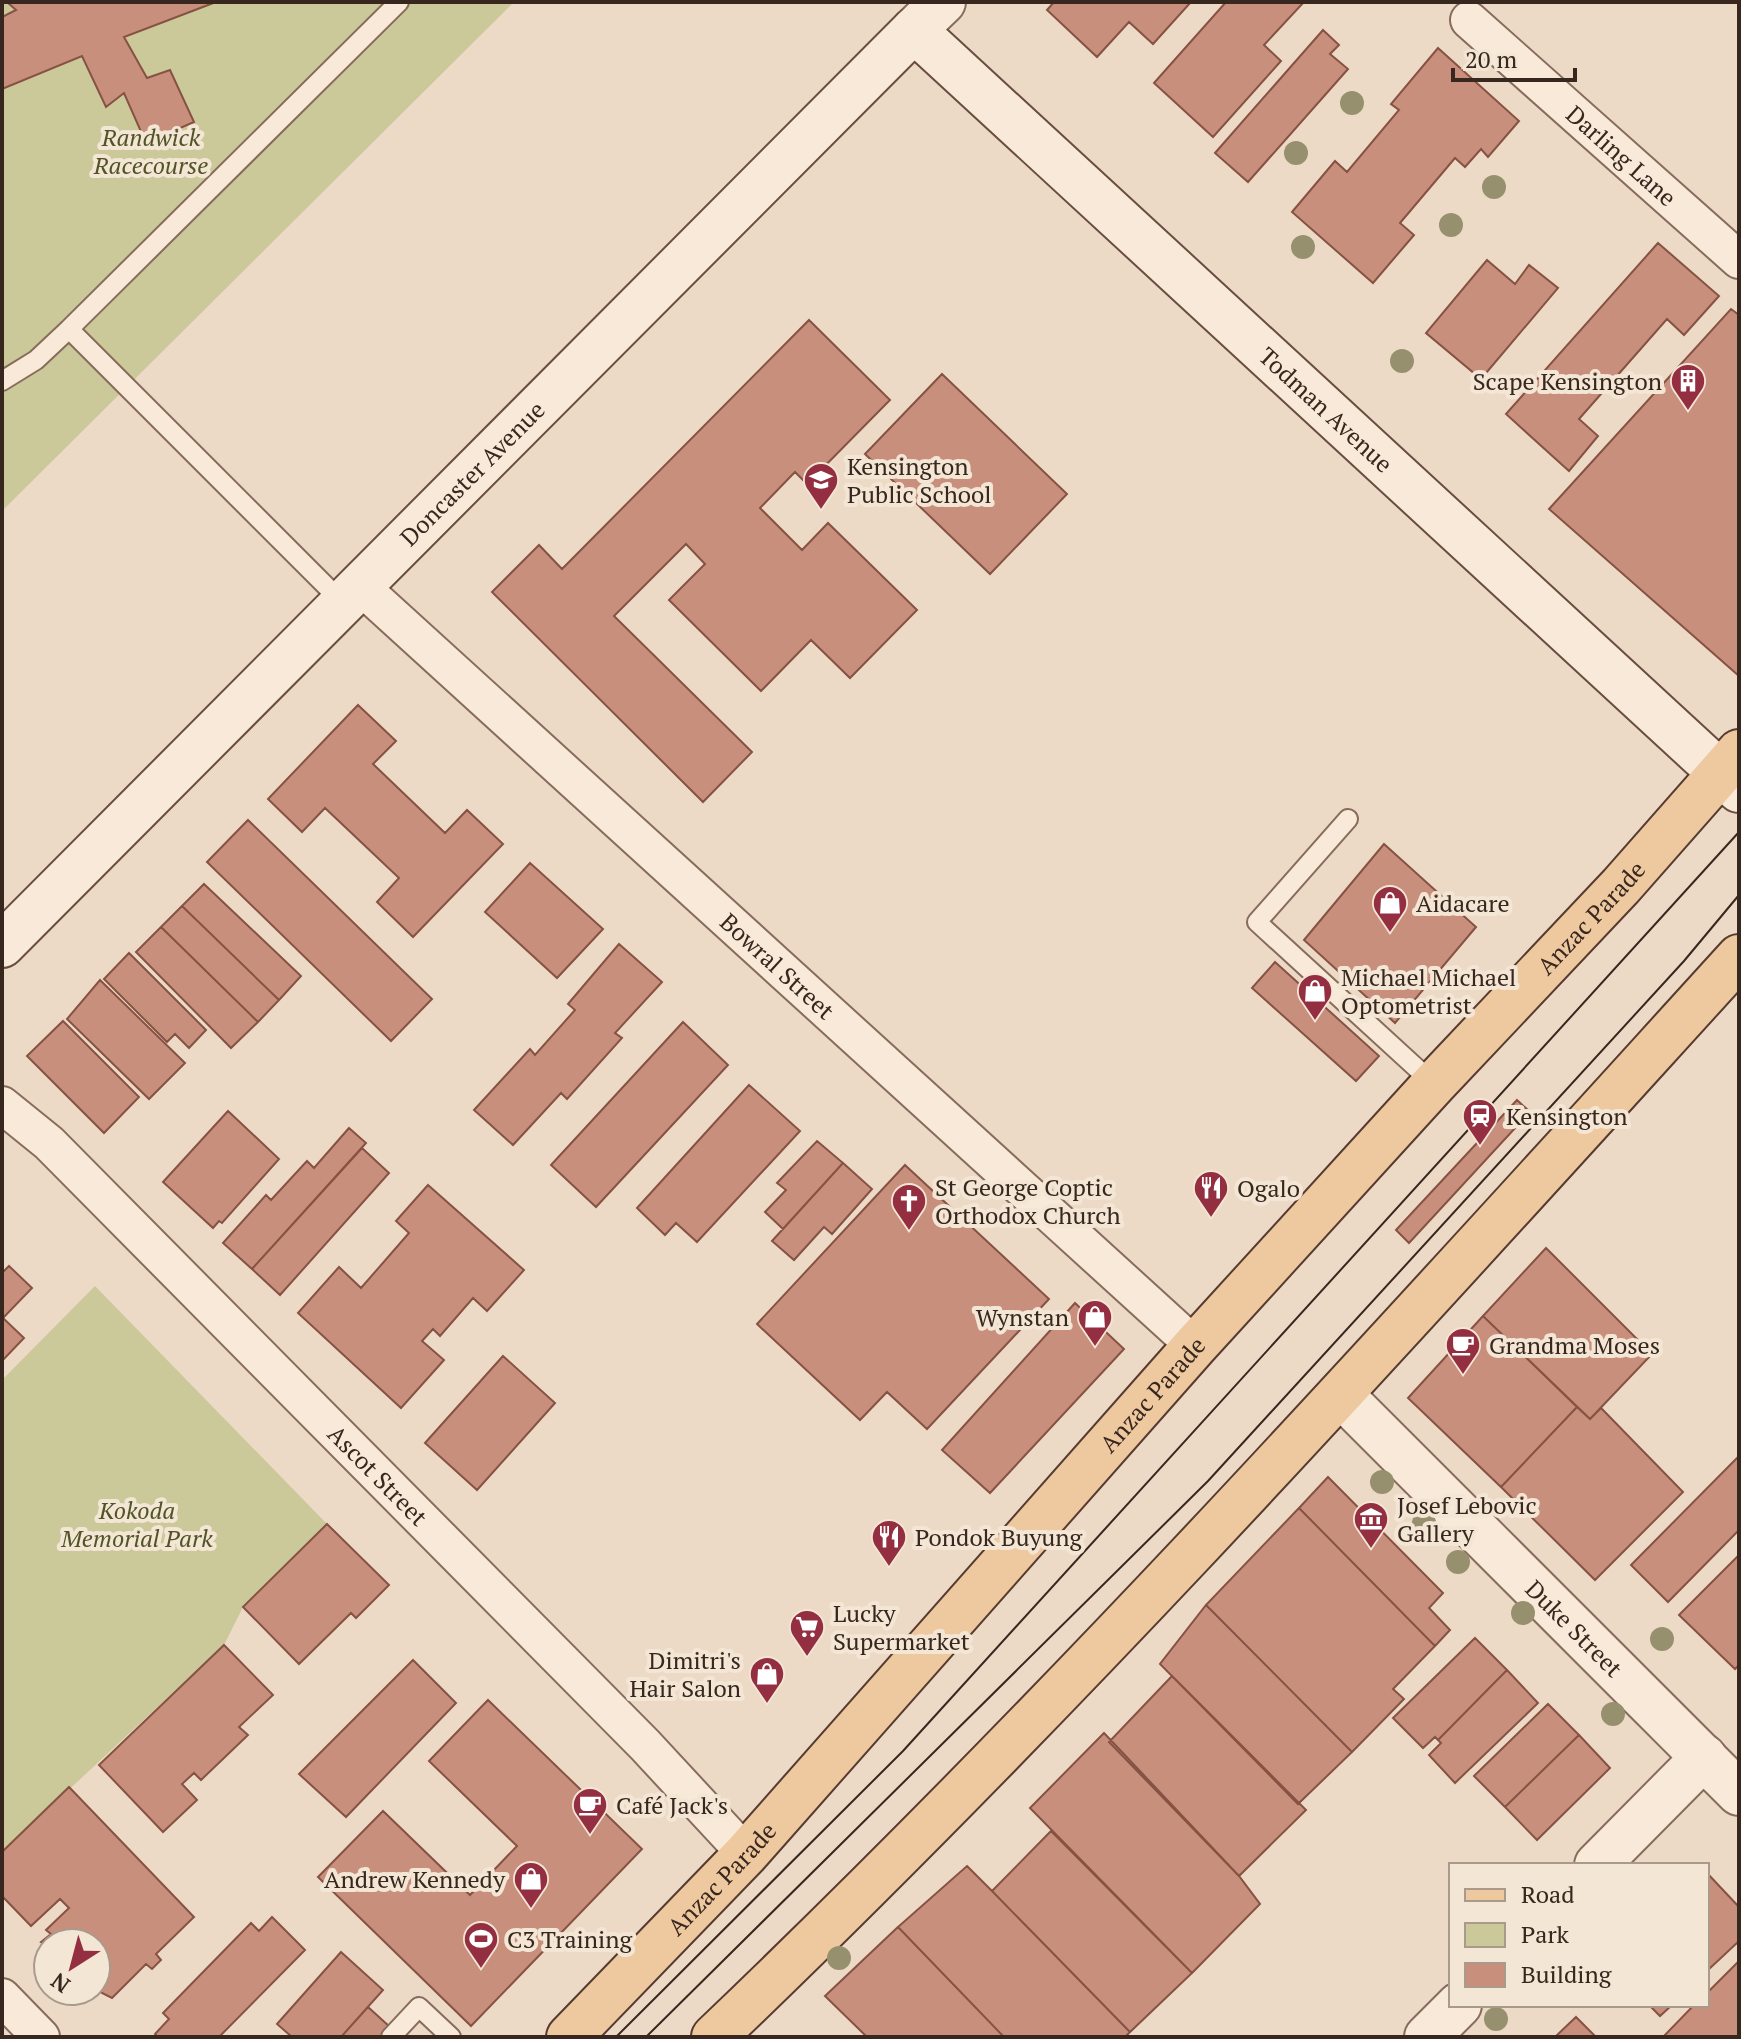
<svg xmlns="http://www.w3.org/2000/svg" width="1741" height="2039" viewBox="0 0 1741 2039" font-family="'PT Serif',serif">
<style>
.green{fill:#cbc89a}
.building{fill:#c98f7d;stroke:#865243;stroke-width:2}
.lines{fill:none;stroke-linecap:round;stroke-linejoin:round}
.service-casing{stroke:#876c5c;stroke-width:22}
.minor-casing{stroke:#876c5c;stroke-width:40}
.tertiary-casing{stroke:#876c5c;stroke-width:48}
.secondary-casing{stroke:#694d3f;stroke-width:48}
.primary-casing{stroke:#553b30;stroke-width:48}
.service{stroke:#f8e9d9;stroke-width:18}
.minor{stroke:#f8e9d9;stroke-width:36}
.tertiary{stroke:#f8e9d9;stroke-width:44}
.secondary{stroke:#f8e9d9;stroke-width:44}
.primary{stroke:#eec89f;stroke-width:44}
.tram{stroke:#38271f;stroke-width:2}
.tree{fill:#97906f}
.labels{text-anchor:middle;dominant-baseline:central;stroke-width:8;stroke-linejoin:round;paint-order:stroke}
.park-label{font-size:24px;font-style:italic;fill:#505427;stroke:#f4e6d5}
.street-label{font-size:24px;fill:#38271f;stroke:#f4e6d5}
.poi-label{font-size:24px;fill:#38271f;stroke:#f4e6d5;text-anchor:start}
</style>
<rect width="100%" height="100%" fill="#eddac6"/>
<path class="green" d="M2 2H514L2 511Z
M95 1286 327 1524 243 1607 224 1645 2 1852V1380Z"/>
<path class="building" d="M7 2H216L124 37 147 78 170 70 194 122 146 143 124 93 106 107 82 56 2 89V17L16 10Z
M1054 2H1191L1153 44 1129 22 1097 57 1047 10Z
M1226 2H1304L1264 45 1281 61 1213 137 1154 83Z
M1323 30 1339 45 1330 54 1348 69 1248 182 1215 153Z
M1438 48 1519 121 1488 157 1481 149 1465 167 1455 158 1400 223 1414 235 1373 283 1292 212 1335 161 1347 172 1399 110 1391 104Z
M1658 243 1719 296 1684 335 1667 319 1579 419 1598 436 1569 471 1506 414Z
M1487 260 1515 284 1529 265 1558 288 1481 379 1426 333Z
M1731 309 1739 315V676L1549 509Z
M809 320 890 400 807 484 795 472 760 508 802 550 828 523 917 610 850 678 811 640 761 691 669 600 705 564 686 544 614 616 752 752 703 802 492 592 539 545 562 569Z
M942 374 1067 494 990 574 865 454Z
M358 705 396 741 373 764 445 833 467 810 503 844 413 937 377 902 399 878 325 808 302 832 268 799Z
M248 820 432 999 391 1041 207 862Z
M1384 844 1476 927 1395 1023 1304 940Z
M530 863 603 929 557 978 485 912Z
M204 884 301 976 279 1000 182 906Z
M182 906 279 1000 258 1022 161 927Z
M161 927 258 1022 231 1048 136 952Z
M619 944 662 982 615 1033 622 1038 567 1099 561 1093 513 1145 474 1110 530 1049 535 1055 575 1010 568 1004Z
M129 953 206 1030 189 1048 175 1034 167 1042 104 979Z
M1275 962 1379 1056 1356 1081 1252 988Z
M100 980 185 1063 149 1099 67 1019Z
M63 1021 139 1097 104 1133 27 1056Z
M683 1022 728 1065 596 1207 551 1165Z
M749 1085 800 1131 697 1242 676 1223 665 1235 637 1208Z
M1517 1100 1530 1112 1409 1243 1396 1230Z
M228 1111 279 1159 222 1223 219 1221 213 1228 163 1182Z
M349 1128 366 1143 252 1269 223 1243 266 1195 271 1200 307 1161 314 1168Z
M817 1141 843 1163 783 1229 765 1212 786 1190 777 1183Z
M362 1148 389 1173 280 1295 252 1269Z
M843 1163 872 1189 832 1234 824 1227 794 1260 772 1241Z
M905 1165 1049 1299 927 1429 887 1392 860 1420 757 1324Z
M428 1185 524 1270 487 1311 473 1298 440 1336 433 1329 422 1341 444 1360 401 1408 298 1313 339 1267 361 1288 409 1233 396 1221Z
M1546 1248 1652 1354 1590 1419 1483 1316Z
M9 1266 32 1288 3 1318 24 1338 2 1361V1273Z
M1075 1303 1124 1349 990 1493 942 1450Z
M1483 1316 1577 1407 1501 1487 1408 1398Z
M503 1356 555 1403 477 1490 425 1443Z
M1577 1407 1590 1419 1601 1408 1683 1492 1595 1580 1501 1487Z
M1739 1456V1530L1668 1602 1631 1565Z
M1328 1477 1443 1593 1429 1608 1450 1630 1435 1646 1299 1508Z
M1299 1508 1435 1646 1393 1689 1404 1699 1352 1752 1206 1605Z
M327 1524 389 1585 356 1618 351 1613 299 1664 243 1607Z
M1739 1555V1665L1735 1669 1679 1615Z
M1206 1605 1352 1752 1298 1804 1160 1664Z
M1475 1638 1507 1670 1438 1740 1435 1737 1423 1748 1393 1718Z
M224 1645 273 1695 239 1727 248 1735 201 1780 194 1773 182 1784 197 1800 163 1832 99 1765Z
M413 1660 456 1703 346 1817 299 1774Z
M1507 1670 1538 1703 1455 1783 1429 1755 1441 1743 1438 1740Z
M1172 1676 1306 1810 1239 1876 1109 1742Z
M488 1700 642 1849 471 2026 318 1877 383 1811 470 1895 517 1846 429 1761Z
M1548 1704 1579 1735 1505 1807 1474 1776Z
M1104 1733 1239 1876 1260 1904 1192 1973 1030 1808Z
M1579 1735 1610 1768 1537 1840 1505 1807Z
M69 1787 194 1917 156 1954 161 1960 152 1969 146 1964 112 1998 96 1990V1943L48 1946 41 1942 51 1934 46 1930 69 1908 60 1899 31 1926 2 1896V1852Z
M1051 1831 1192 1973 1130 2032 992 1891Z
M967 1866 992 1891 1130 2032 1125 2037H1004L898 1927Z
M1707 1873 1739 1907V1941L1707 1971Z
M272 1917 305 1950 219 2037H158L155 2034 169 2019 163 2013 251 1923 259 1931Z
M898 1927 1004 2037H867L825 1996Z
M341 1952 383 1990 341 2037H292L277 2024Z
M1739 1961V2037H1663L1694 2005H1707V1993Z
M1649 2005H1672L1660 2016Z
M368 2007 401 2037H341Z
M1576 2017 1596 2037H1555Z"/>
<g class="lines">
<defs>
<path id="service" d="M69 329 343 603
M2 381 36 360 69 329 399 2
M1348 819 1257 922 1434 1084
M391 2037 419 2007 451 2037"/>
<g id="minor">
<path id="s1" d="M1469 20 1739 260"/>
<path id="s2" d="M359 585 1195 1346"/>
<path id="s3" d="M2 1105 49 1143 645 1745 746 1854"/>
<path d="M2 1997 41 2037"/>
</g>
<g id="tertiary">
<path d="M914 30 943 2"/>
<path id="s4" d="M1341 1395 1739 1793"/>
<path d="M1597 1865 1704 1757"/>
<path d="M1427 2037 1459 2005"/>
</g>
<g id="secondary">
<path id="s5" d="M2 945 914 30 1739 790"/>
</g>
<g id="primary">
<path id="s6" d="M569 2037 746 1854 1195 1346 1434 1084 1621 886 1739 752"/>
<path d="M714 2037C1073 1694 1405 1324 1739 957"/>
</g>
</defs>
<use href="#service" class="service-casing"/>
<use href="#minor" class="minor-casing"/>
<use href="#tertiary" class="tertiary-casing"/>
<use href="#secondary" class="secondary-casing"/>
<use href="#primary" class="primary-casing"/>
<use href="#service" class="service"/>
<use href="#minor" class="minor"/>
<use href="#tertiary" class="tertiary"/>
<use href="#secondary" class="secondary"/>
<use href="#primary" class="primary"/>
<path class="tram" d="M616 2037 903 1751 1739 832
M646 2037 1208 1481 1684 961 1739 895"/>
</g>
<g class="tree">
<circle cx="1352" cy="103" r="12"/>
<circle cx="1296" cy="153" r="12"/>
<circle cx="1494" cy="187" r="12"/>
<circle cx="1451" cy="225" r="12"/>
<circle cx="1303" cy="247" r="12"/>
<circle cx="1402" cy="361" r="12"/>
<circle cx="1382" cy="1482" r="12"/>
<circle cx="1424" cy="1523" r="12"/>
<circle cx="1458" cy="1562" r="12"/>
<circle cx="1523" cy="1613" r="12"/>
<circle cx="1662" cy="1639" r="12"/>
<circle cx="1613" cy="1714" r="12"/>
<circle cx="839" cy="1958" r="12"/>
<circle cx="1496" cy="2019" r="12"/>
</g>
<defs>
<symbol id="building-pin" viewBox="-11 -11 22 30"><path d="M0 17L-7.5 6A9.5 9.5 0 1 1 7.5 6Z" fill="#942e41" stroke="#f4e6d5"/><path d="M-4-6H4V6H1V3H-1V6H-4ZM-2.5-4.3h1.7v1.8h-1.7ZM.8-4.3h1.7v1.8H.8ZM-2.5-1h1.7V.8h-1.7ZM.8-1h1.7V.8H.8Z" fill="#fff"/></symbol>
<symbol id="school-pin" viewBox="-11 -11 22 30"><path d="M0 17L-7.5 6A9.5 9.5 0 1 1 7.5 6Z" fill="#942e41" stroke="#f4e6d5"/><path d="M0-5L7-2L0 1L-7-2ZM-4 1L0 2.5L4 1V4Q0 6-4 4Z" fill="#fff"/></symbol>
<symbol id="shop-pin" viewBox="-11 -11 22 30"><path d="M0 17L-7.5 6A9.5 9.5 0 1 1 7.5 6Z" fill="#942e41" stroke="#f4e6d5"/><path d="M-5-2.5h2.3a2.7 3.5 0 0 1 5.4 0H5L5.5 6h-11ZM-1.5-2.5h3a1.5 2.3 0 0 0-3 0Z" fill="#fff"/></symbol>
<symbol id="station-pin" viewBox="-11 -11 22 30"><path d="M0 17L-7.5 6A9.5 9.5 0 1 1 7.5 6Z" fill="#942e41" stroke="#f4e6d5"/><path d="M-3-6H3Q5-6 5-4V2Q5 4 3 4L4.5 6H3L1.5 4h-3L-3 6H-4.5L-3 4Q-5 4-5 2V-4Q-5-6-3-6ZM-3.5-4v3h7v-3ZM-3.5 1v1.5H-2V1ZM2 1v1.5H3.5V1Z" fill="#fff"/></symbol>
<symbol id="restaurant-pin" viewBox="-11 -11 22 30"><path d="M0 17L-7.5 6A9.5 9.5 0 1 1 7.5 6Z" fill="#942e41" stroke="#f4e6d5"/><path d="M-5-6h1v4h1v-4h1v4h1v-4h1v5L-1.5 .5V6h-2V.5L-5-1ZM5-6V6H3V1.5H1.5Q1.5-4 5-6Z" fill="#fff"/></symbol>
<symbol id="church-pin" viewBox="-11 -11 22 30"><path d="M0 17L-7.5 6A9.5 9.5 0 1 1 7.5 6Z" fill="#942e41" stroke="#f4e6d5"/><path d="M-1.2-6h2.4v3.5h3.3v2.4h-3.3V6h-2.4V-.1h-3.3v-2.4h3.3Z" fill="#fff"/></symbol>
<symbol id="cafe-pin" viewBox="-11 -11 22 30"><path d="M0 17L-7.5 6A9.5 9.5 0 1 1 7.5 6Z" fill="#942e41" stroke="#f4e6d5"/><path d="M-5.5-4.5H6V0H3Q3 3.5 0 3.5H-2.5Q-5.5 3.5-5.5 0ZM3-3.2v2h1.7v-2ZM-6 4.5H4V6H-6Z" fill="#fff"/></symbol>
<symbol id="museum-pin" viewBox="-11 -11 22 30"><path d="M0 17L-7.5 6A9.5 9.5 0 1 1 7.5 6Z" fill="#942e41" stroke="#f4e6d5"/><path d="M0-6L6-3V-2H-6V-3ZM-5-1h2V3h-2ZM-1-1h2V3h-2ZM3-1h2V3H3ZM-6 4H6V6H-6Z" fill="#fff"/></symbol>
<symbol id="supermarket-pin" viewBox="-11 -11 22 30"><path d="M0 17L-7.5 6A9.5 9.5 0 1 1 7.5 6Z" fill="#942e41" stroke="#f4e6d5"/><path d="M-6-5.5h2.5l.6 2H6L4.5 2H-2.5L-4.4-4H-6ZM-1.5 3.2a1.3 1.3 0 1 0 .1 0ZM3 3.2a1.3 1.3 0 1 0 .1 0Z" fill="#fff"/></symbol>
<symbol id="stadium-pin" viewBox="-11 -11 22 30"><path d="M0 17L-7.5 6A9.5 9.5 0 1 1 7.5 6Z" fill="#942e41" stroke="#f4e6d5"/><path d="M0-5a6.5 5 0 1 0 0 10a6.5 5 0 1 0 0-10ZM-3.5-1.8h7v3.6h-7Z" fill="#fff"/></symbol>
</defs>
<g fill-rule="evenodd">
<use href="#building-pin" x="1668" y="361" width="40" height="54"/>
<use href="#school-pin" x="801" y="460" width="40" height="54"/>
<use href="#shop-pin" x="1370" y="883" width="40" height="54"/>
<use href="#shop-pin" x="1295" y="971" width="40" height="54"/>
<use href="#station-pin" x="1460" y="1096" width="40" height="54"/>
<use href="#restaurant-pin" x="1191" y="1168" width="40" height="54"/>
<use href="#church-pin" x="889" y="1181" width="40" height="54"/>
<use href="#shop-pin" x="1075" y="1297" width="40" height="54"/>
<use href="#cafe-pin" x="1443" y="1325" width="40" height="54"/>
<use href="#museum-pin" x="1351" y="1499" width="40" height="54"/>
<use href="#restaurant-pin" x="869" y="1517" width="40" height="54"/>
<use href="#supermarket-pin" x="787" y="1607" width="40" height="54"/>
<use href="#shop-pin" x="747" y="1654" width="40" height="54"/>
<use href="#cafe-pin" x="570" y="1785" width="40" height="54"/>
<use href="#shop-pin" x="511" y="1859" width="40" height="54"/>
<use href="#stadium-pin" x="461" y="1919" width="40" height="54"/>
</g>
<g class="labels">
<g class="park-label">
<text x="151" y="137">Randwick<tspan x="151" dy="28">Racecourse</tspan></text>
<text x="137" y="1510">Kokoda<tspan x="137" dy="28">Memorial Park</tspan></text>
</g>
<g class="street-label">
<text stroke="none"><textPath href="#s1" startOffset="204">Darling Lane</textPath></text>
<text stroke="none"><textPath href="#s5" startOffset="1852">Todman Avenue</textPath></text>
<text stroke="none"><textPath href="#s5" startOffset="666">Doncaster Avenue</textPath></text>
<text stroke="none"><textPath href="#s6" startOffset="1516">Anzac Parade</textPath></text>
<text stroke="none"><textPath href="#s2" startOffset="566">Bowral Street</textPath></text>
<text stroke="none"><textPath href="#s6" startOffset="868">Anzac Parade</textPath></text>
<text stroke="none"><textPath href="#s3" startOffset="528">Ascot Street</textPath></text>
<text stroke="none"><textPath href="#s4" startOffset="330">Duke Street</textPath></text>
<text stroke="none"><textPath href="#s6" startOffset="220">Anzac Parade</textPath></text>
</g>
<g class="poi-label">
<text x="1662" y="381" text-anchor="end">Scape Kensington</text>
<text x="847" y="466">Kensington<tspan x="847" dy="28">Public School</tspan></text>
<text x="1416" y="903">Aidacare</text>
<text x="1341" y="977">Michael Michael<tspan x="1341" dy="28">Optometrist</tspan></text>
<text x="1506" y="1116">Kensington</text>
<text x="935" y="1187">St George Coptic<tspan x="935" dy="28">Orthodox Church</tspan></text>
<text x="1237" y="1188">Ogalo</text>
<text x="1069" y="1317" text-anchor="end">Wynstan</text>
<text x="1489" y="1345">Grandma Moses</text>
<text x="1397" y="1505">Josef Lebovic<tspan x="1397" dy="28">Gallery</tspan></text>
<text x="915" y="1537">Pondok Buyung</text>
<text x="833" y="1613">Lucky<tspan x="833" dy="28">Supermarket</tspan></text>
<text x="741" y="1660" text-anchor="end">Dimitri's<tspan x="741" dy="28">Hair Salon</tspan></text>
<text x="616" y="1805">Café Jack's</text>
<text x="505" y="1879" text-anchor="end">Andrew Kennedy</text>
<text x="507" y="1939">C3 Training</text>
</g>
</g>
<rect width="1741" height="2039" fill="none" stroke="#38271f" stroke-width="8"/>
<rect x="1449" y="1863" width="260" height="144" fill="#f4e6d5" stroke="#a99a8c" stroke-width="2"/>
<rect x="1465" y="1889" width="40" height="12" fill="#eec89f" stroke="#a99a8c" stroke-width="2"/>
<text x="1521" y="1903" font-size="24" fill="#38271f">Road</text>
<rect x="1465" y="1923" width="40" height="24" fill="#cbc89a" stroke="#a99a8c" stroke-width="2"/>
<text x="1521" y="1943" font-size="24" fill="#38271f">Park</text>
<rect x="1465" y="1963" width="40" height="24" fill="#c98f7d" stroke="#a99a8c" stroke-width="2"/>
<text x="1521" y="1983" font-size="24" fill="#38271f">Building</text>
<g transform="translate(72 1967) rotate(216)"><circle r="38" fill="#f4e6d5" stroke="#a99a8c" stroke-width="2"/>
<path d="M0-6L14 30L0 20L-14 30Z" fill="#942e41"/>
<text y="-12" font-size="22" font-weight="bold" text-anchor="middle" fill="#38271f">N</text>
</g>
<path d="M1453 68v12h122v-12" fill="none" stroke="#38271f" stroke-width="4"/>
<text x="1465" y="68" font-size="24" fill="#38271f" stroke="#f4e6d5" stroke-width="6" paint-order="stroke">20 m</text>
</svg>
